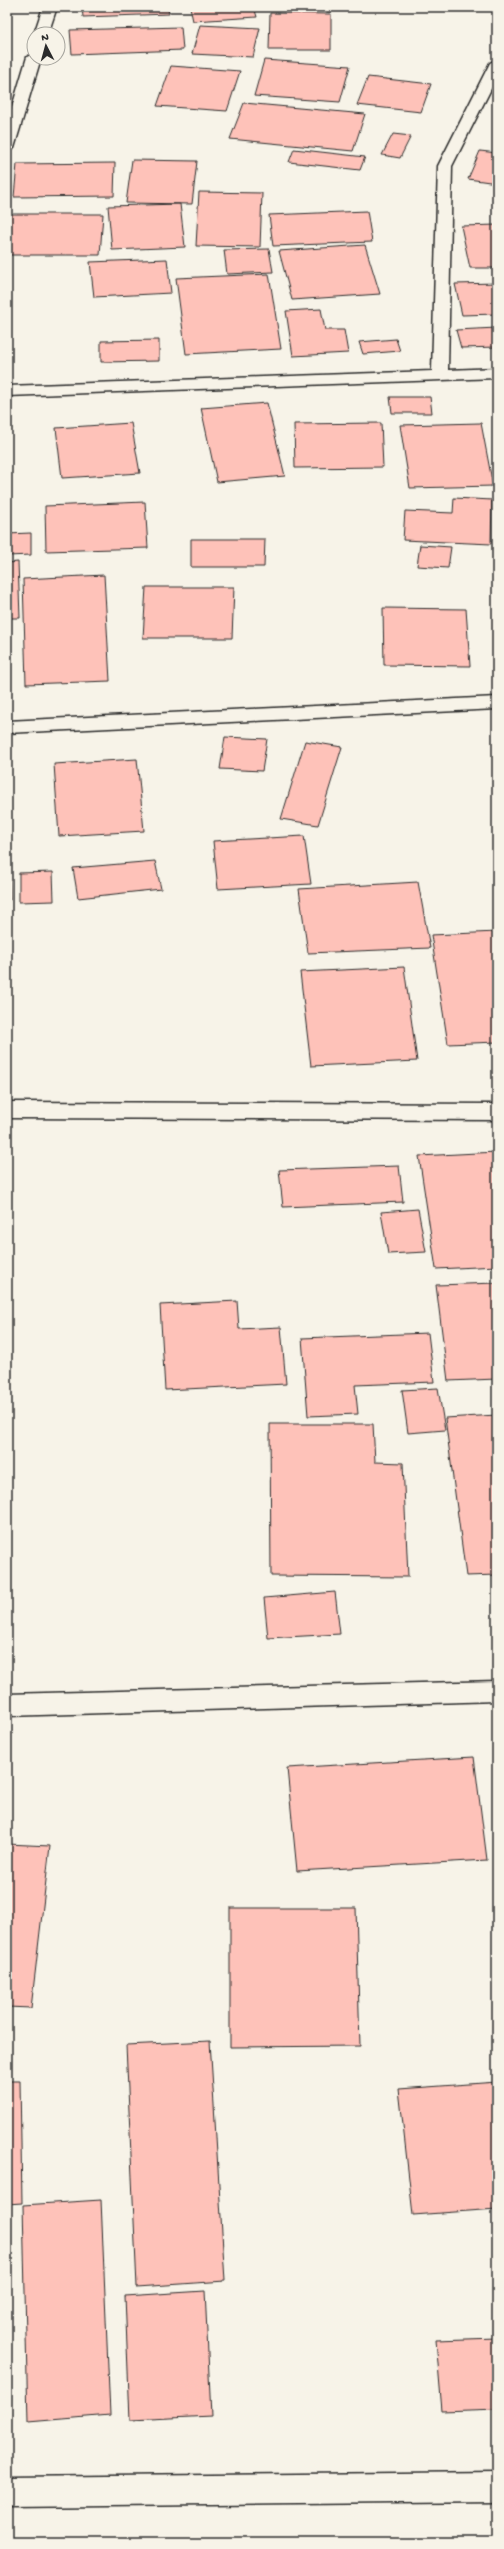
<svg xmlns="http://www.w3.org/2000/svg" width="504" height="2549" viewBox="0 0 504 2549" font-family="'Gochi Hand',sans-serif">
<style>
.building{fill:#fec2b9;stroke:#2b2b2b}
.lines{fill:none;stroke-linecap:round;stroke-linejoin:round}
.minor-casing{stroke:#2b2b2b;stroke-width:3}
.minor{fill:#f7f3e8;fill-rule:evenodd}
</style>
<rect width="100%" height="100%" fill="#f7f3e8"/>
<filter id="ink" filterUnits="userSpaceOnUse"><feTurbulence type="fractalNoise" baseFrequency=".025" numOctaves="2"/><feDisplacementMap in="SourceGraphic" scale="8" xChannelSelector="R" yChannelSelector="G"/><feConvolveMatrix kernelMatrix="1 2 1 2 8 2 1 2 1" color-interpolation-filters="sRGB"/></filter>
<g filter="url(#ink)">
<path class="building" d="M82 7H168L169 14 83 17Z
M190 7H254L257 17 193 21Z
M283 7H333L331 12Z
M270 13 331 14V50H269Z
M200 25 260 28 253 57 192 54Z
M181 27 183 50 72 54 70 30Z
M264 60 350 66 340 102 254 96Z
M171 66 240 71 227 111 157 106Z
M368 77 431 84 421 112 357 105Z
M244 103 365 114 353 151 230 139Z
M393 134 411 136 400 158 382 155Z
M294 149 365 157 360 170 289 162Z
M480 151 497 153V183L468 179Z
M132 160 197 161 192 204 126 203Z
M115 163 114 196 14 197 17 164Z
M199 192 262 193 260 247 196 246Z
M180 204 185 247 112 250 108 206Z
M367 211 372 242 273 246 269 215Z
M7 214H103L100 255H7Z
M497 225V268H470L461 226Z
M365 245 380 294 292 300 279 251Z
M269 249 273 272 227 274 224 250Z
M167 259 171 293 94 297 90 262Z
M269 274 281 349 186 354 176 278Z
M497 283V314L462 315 455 284Z
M321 309 325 330H344L348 353 293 356 286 311Z
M497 328V347L461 348 456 330Z
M396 339 400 351 363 354 359 342Z
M159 340V361L101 362V341Z
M390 397H430L432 413H392Z
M267 403 285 476 217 482 201 408Z
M131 423 140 473 62 478 56 428Z
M381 423 383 467 295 468 294 424Z
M481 423 493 486 410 488 400 425Z
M454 498 492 500 491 544 403 540 405 511 453 513Z
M145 502 148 548 46 551 45 506Z
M31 533V555L7 556V534Z
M191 539H265L264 567H191Z
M420 545 451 547 448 568 417 566Z
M18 562 20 618H7V563Z
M104 575 110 681 26 684 23 579Z
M146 587H234L232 638H143Z
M383 608 466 609 470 666 384 665Z
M225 737 267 739 262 771 220 769Z
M305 741 342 747 318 825 281 819Z
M137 759 144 831 59 836 54 764Z
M7 814H9L10 900H7Z
M304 836 311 884 218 889 213 841Z
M155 861 161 889 78 898 73 868Z
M53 872 54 901 19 902V873Z
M418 882 430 948 308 953 299 889Z
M497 932V1042L448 1044 431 935Z
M404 967 417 1061 311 1066 300 972Z
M497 1152V1266L436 1269 419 1156Z
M399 1166 403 1202 283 1207 279 1170Z
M418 1209 426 1252 388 1254 381 1212Z
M497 1283V1379L448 1381 436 1285Z
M237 1301 239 1329 281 1327 286 1384 165 1390 160 1305Z
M428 1333 434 1382 355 1385 358 1414 308 1416 302 1338Z
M438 1388 445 1430 408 1433 402 1390Z
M497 1415V1575L466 1576 445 1418Z
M270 1424H373L375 1462 403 1463 408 1577 271 1576Z
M335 1592 340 1634 268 1638 264 1598Z
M474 1757 487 1860 297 1871 287 1768Z
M7 1844 50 1846 31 2008 7 2007Z
M230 1908H356L360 2046 230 2047Z
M210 2041 225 2281 137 2287 126 2045Z
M7 2081H20L22 2203 7 2204Z
M497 2082V2209L413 2215 399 2089Z
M101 2200 110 2415 28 2422 23 2205Z
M205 2291 211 2416 130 2420 125 2296Z
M497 2338V2409L442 2411 436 2340Z"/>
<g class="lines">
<defs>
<path id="minor" d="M43 7H57L48 34H34Z
M34 53V58H41L14 148 7 152V124L27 57Z
M497 59V77L452 166 448 370 497 368V378L7 396V386L432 371 438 166 490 63Z
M497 697V709L7 733V721Z
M7 1102 497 1104V1120L7 1118Z
M497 1681V1701L7 1716V1694Z
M497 2472V2502L7 2507V2477Z"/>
</defs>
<use href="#minor" class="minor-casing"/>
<use href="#minor" class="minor"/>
</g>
</g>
<rect width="504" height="2549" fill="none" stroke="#f7f3e8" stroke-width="24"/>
<rect x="12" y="12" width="480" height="2525" fill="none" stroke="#2b2b2b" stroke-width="1.5" filter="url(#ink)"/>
<g transform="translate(46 46) rotate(354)"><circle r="19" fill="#f7f3e8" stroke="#a5a39c"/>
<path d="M0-3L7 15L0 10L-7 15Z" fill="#2b2b2b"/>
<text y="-6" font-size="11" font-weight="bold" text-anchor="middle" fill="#2b2b2b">N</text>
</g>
</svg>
